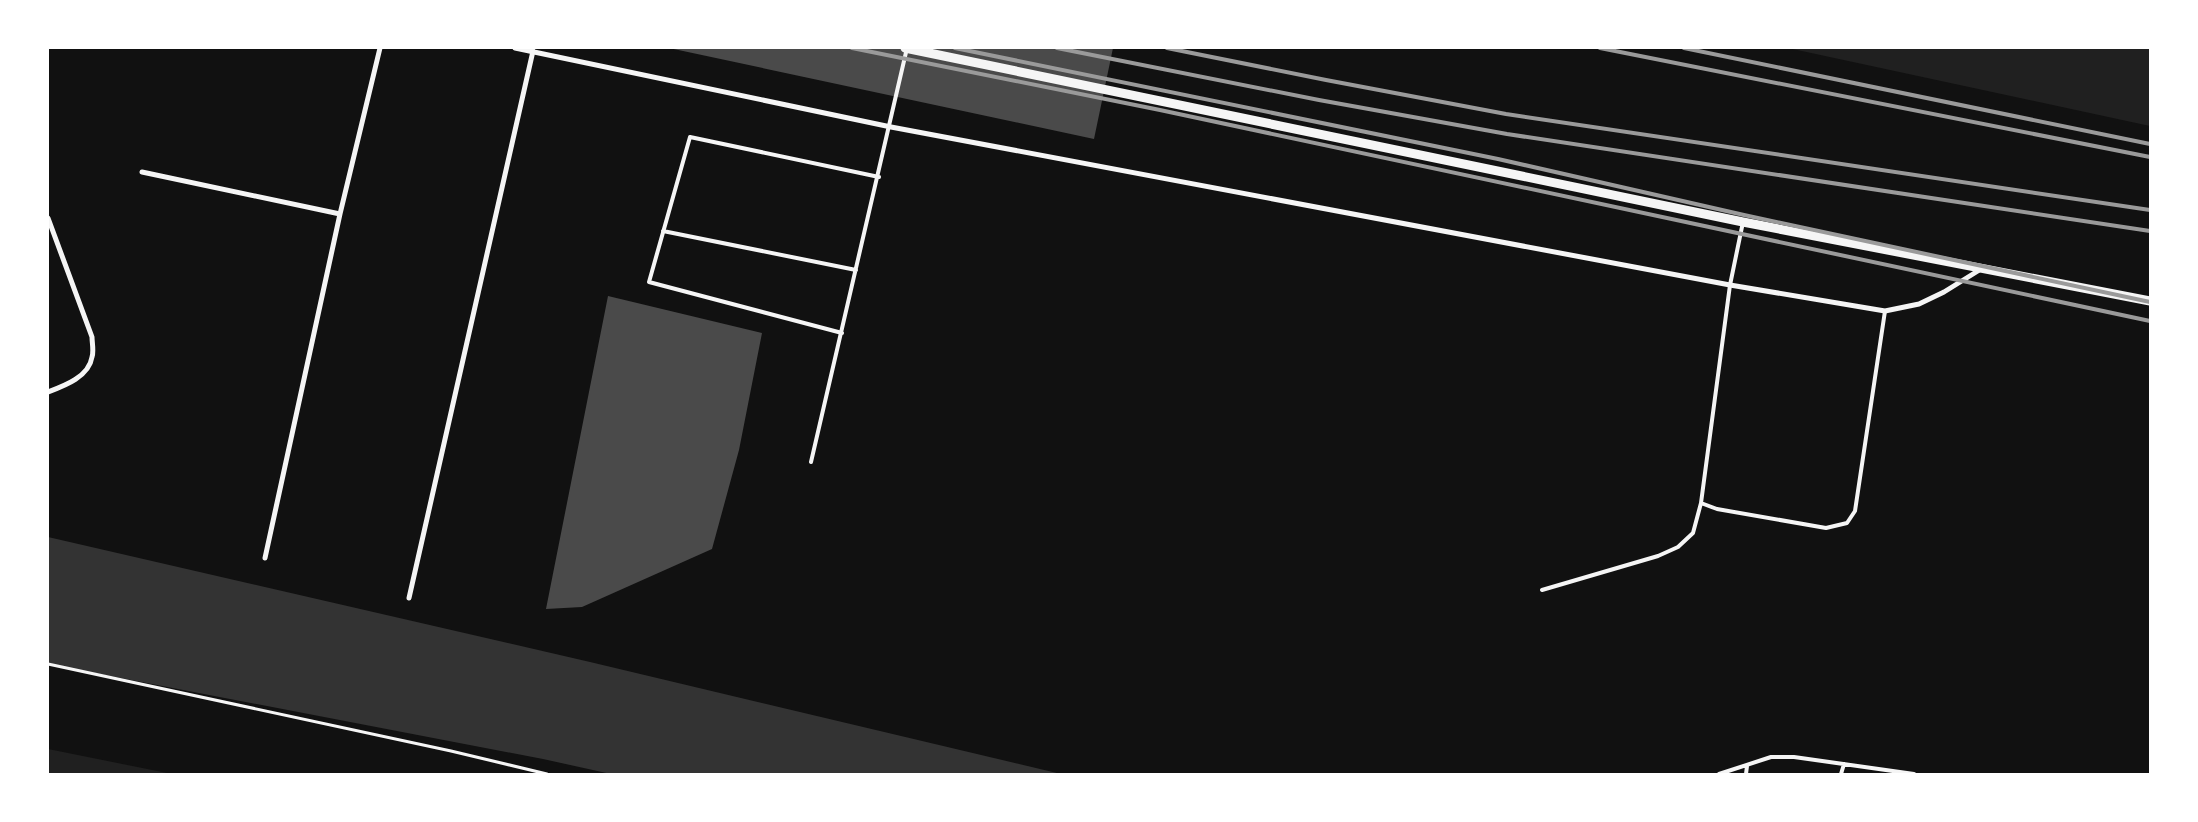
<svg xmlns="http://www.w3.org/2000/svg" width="2198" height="822" viewBox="0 0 2198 822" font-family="'Public Sans',sans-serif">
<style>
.green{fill:#202020}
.water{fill:#333}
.building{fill:#4a4a4a}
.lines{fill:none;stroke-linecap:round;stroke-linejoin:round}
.path{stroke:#f5f5f5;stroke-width:3}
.service{stroke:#f5f5f5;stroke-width:4}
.minor{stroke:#f5f5f5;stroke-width:5}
.tertiary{stroke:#f5f5f5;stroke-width:9}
.rail{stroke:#9a9a9a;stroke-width:4}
</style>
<rect width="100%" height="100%" fill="#111"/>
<path class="green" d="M1788 48H2150V126Z
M48 749 172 774H48Z"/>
<path class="water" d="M48 537 590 662 1061 774H611L543 759 48 664Z"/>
<path class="building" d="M669 48H1113L1094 139Z
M608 296 762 333 739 450 712 549 582 607 546 609Z"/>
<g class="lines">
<path class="path" d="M48 664 451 751 547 774"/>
<path class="service" d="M1743 222 1730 285 1701 503 1717 509 1826 528 1847 523 1855 511 1885 311
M663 231 856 270
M842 333 649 282 690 137 879 177
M811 462 907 48
M1542 590 1658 556 1678 547 1693 533 1701 503
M1719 774 1771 757H1794L1914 774
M1746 774 1747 766
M1841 774 1844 764"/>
<path class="minor" d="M515 48 891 127 1730 285 1885 311 1919 304 1944 292 1981 269
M142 172 340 214 380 48
M48 218 92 337C92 343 94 351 92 357 89 377 64 386 48 392
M265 558 340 214
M409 598 533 51"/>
<path class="tertiary" d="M905 48 1743 222 2150 301"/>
<path class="rail" d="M852 48 1160 110 2150 321
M955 48 1498 159 1744 215 2150 302
M1057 48 1319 100 1507 134 2150 231
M1167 48 1326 80 1506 114 2150 210
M1600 48 2150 157
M1684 48 2150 144"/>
</g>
<rect width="2198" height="822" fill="none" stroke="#ffffff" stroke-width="98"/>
</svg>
